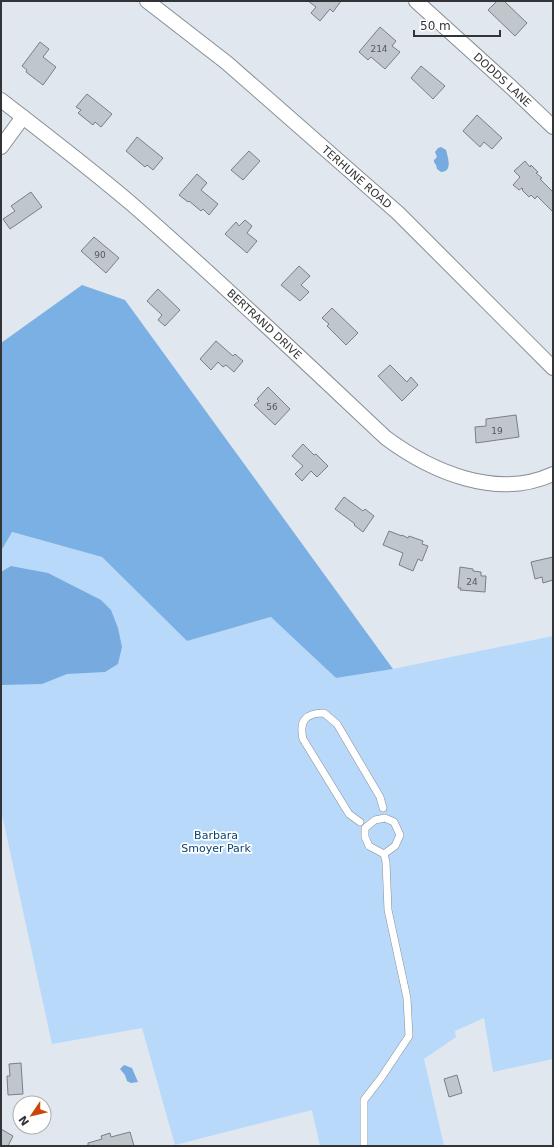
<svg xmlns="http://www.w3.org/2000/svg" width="554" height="1147" viewBox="0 0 554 1147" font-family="'DejaVu Sans',sans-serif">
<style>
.green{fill:#b8d9fa}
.forest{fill:#7bb0e4}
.water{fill:#77abdf}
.building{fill:#bfc6cc;stroke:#7a7f86}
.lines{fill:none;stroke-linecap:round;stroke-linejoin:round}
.service-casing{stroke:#888e94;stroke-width:8}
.minor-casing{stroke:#888e94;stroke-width:16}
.service{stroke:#fff;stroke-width:7}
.minor{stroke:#fff;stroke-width:14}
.labels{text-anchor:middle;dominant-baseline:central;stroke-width:3.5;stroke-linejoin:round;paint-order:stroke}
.number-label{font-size:9px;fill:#55585c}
.street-label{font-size:11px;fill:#323437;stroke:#fff}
.park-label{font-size:11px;fill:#074373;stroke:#fff}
</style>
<rect width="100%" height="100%" fill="#e0e7ee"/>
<path class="green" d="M11 532 102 557 187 641 272 617 336 678 393 669 553 636V1059L493 1072 484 1018 455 1031 456 1037 424 1059 444 1146H320L312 1110 175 1145 142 1028 52 1044 1 810V551Z"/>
<path class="forest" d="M82 285 125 300 393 669 336 678 271 617 187 641 102 557 12 532 1 551V343Z"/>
<path class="water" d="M441 147 446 150C448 158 453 171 441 172L437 169 436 165 434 162V160L437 157 435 152 438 148Z
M11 566 48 573 101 600 111 610 118 628 122 647 118 664 105 672 67 674 42 684 1 685V572Z
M124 1065 132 1068 138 1082 131 1083 127 1081 125 1075 120 1069Z"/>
<path class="building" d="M308 1H341L333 12 330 9 320 21 311 13 316 7Z
M497 1H504L527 23 515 36 488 10Z
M380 27 396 41 392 46 400 52 385 69 371 57 368 60 359 52Z
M40 42 49 49 43 57 56 67 43 85 26 72 27 70 22 66Z
M421 66 445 86 433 99 411 78Z
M87 94 112 114 101 127 95 122 93 125 78 113 81 110 76 107Z
M477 115 502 138 492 149 484 142 480 147 463 131Z
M137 137 163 158 153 170 147 165 145 167 126 151Z
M249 151 260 161 243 180 231 170Z
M525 161 530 167 531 165 538 172 536 173 542 178 540 179 553 192V212L537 196 535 199 531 195 529 197 522 190 523 189 522 188 519 190 513 185 520 177 514 171Z
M197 174 207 183 201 190 218 204 209 215 203 209 201 211 189 201 188 202 179 195Z
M31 192 42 207 10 229 3 219 15 211 11 206Z
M245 220 252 226 247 233 257 241 247 253 225 234 236 222 239 226Z
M94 237 119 258 106 273 81 251Z
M299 266 310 276 301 285 309 292 300 301 281 285Z
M158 289 180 310 165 326 158 320 162 315 147 301Z
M332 308 358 333 346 345 327 326 329 324 322 318Z
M216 341 233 356 235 354 243 361 234 372 226 365 223 367 218 362 211 370 200 359Z
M390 365 407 382 411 377 418 385 402 401 378 376Z
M268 387 290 409 275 425 254 405 259 401 257 399Z
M516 415 519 437 476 443 475 427 486 426V419Z
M303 444 314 455 316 454 328 466 317 477 311 471 302 481 295 474 303 466 292 456Z
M344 497 363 511 365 509 374 516 363 532 354 525 355 524 335 509Z
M389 531 402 536V535L408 538 409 536 423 541 422 544 428 546 422 561 418 559 413 571 399 565 403 553 383 545Z
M553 557V580L543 583 542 577 535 579 531 562Z
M460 567 473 569V571L481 572V576H486L485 592 460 590 461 588H458Z
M21 1063 23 1094 8 1095 7 1076H10L9 1064Z
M457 1075 462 1093 449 1097 444 1079Z
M1 1129 13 1136 8 1146H1Z
M130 1132 134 1146H88V1143L102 1139 101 1136 110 1133 111 1137Z"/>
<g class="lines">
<defs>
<path id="service" d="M385 818 394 822 400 835 395 846 384 854 369 846 365 837V828L375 820Z
M360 822 349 814 303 739C299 721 305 713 324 713L337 724 380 797 383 808
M364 1146V1100L381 1078 409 1036 407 998 388 910 386 862 384 854"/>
<g id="minor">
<path id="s1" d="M147 1 227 63 398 213 553 368"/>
<path id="s2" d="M416 1 511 87 553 127"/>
<path id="s3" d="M1 100C46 135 91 169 134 206 220 281 303 360 386 438 432 472 497 500 553 474"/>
<path d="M1 147 23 117"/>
</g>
</defs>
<use href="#service" class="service-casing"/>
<use href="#minor" class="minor-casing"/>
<use href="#service" class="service"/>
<use href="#minor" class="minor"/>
</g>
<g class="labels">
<g class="number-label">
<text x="379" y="49">214</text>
<text x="100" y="255">90</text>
<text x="272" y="407">56</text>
<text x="497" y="431">19</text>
<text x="472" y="582">24</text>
</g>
<g class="street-label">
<text stroke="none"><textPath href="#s2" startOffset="117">DODDS LANE</textPath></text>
<text stroke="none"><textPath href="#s1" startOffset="274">TERHUNE ROAD</textPath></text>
<text stroke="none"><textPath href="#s3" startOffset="346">BERTRAND DRIVE</textPath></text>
</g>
<g class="park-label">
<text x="216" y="835">Barbara<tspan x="216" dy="13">Smoyer Park</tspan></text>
</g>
</g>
<rect width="554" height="1147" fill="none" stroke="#323437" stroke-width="4"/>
<g transform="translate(32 1115) rotate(235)"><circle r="19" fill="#ffffff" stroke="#adaeaf"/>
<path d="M0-3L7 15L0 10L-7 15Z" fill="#cc4608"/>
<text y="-6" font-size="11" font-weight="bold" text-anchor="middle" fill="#323437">N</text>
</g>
<path d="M414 30v6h86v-6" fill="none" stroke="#323437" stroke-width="2"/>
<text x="420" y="30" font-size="12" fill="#323437" stroke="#ffffff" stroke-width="3" paint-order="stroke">50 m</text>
</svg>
